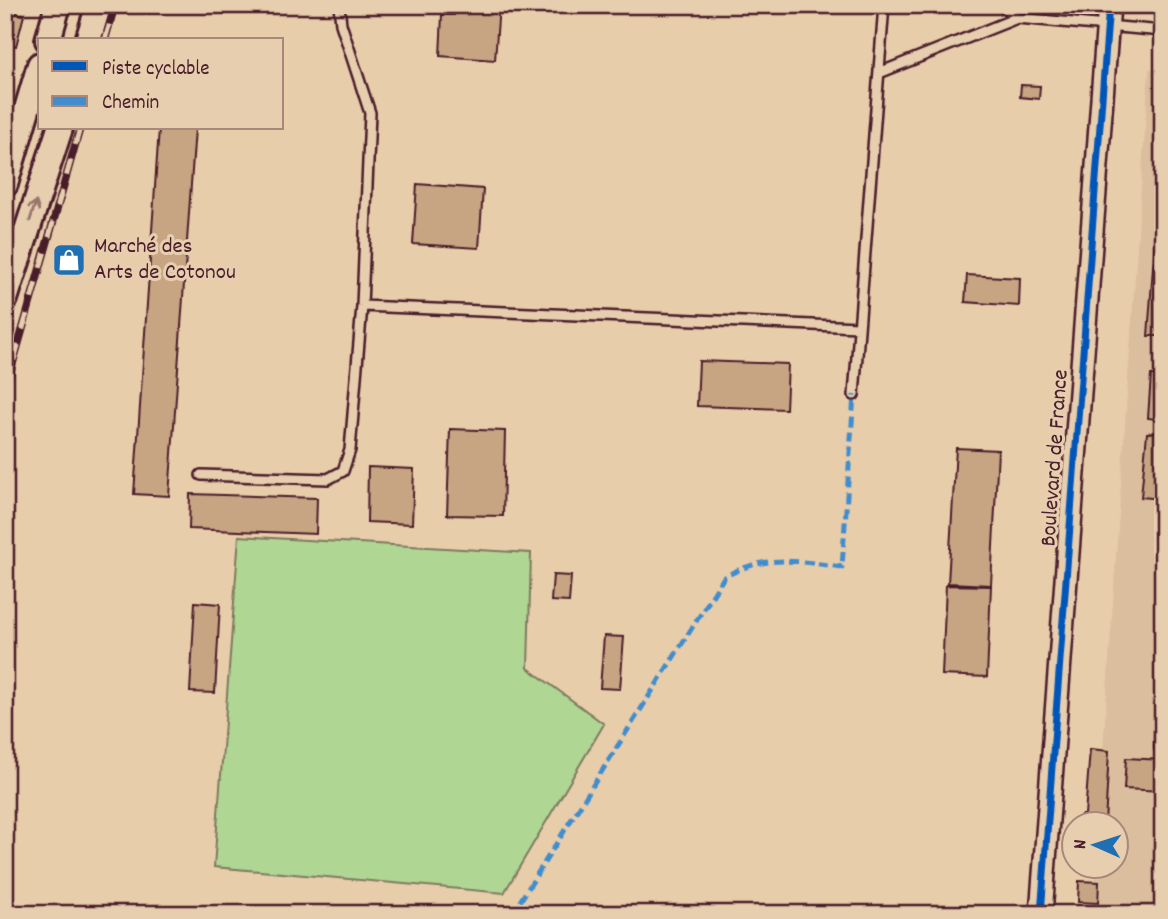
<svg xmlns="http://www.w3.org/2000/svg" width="1168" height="919" viewBox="0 0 1168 919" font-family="Dekko,sans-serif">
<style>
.built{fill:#dbbe9d}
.green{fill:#b0d693;stroke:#7d7a5f;stroke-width:2}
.building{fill:#c7a583;stroke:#4a1f2b;stroke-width:2}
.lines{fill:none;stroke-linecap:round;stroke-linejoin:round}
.service-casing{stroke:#4a1f2b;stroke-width:14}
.tertiary-casing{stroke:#4a1f2b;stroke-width:26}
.secondary-casing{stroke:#4a1f2b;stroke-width:30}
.service{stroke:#e7ceaf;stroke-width:9}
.tertiary{stroke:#e7ceaf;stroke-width:21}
.secondary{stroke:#e7ceaf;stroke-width:24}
.rail-casing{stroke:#4a1f2b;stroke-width:8}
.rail{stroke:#e7ceaf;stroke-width:5;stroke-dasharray:16;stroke-linecap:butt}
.quiet{stroke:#418dcd;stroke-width:5;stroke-dasharray:10 5;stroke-linecap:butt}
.cycleway-casing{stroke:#e7ceaf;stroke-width:11}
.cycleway{stroke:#0057b8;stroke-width:7}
.oneway{stroke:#98766d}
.labels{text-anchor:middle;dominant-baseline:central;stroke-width:6;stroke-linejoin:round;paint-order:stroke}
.poi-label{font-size:23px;fill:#4a1f2b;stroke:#e7ceaf;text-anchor:start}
.street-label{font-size:23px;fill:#4a1f2b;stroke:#e7ceaf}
</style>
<rect width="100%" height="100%" fill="#e8cdab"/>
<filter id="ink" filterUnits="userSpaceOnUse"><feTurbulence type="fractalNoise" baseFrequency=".0143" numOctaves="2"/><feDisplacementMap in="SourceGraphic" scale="14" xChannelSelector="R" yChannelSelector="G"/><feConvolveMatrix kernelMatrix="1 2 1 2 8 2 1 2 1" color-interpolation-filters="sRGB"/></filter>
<g filter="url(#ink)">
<path class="built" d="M1149 69 1163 70V914H1092L1096 867 1116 866V824H1098Z"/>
<path class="green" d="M239 536 531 553 528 668 604 724 504 893 214 867Z"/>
<path class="building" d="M454 5H499L495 60 440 56 442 15H454Z
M5 10 24 15 16 46 5 43Z
M1021 85 1040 86 1039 99 1020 97Z
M159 128H195L169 496 134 494Z
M1163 129V336H1148Z
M417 184 483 189 479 248 413 244Z
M967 275 1020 278 1019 306 965 302Z
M699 361 788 364 786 409 697 406Z
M1159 361H1163V420L1148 418 1151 375H1158Z
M450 429 505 431 503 516 447 515Z
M1163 432V499L1141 497 1147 433Z
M956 448 998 450 991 585 948 583Z
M368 467 414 469 412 524 367 522Z
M190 494 317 498 316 534 189 529Z
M553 575 571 576 569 602 551 601Z
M946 585 991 586 987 677 942 675Z
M195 602 220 604 215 693 190 692Z
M604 636 624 637 620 689 600 688Z
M1090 749 1109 751 1105 824H1080L1081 815H1085Z
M1126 758 1163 760V791L1124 789Z
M1079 881 1099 882 1098 903 1078 902Z"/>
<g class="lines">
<defs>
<path id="service" d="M1001 5 1017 18
M879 73 1017 18 1163 31
M362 306 859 327
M854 395 884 5
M201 475 328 479 343 471 350 450 362 306 370 113 341 24 339 5
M1163 649 1160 748 1163 752"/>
<path id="tertiary" d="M1041 914 1109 5"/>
<path id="secondary" d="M48 40 58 5
M88 40 99 5
M5 184 40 65
M5 299 60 128"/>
</defs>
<use href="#service" class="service-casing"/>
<use href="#tertiary" class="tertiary-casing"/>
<use href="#secondary" class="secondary-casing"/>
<use href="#service" class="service"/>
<use href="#tertiary" class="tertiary"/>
<use href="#secondary" class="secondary"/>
<defs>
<path id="rail" d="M105 40 115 5
M5 391 80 128"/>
</defs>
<use href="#rail" class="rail-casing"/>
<use href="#rail" class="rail"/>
<path class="quiet" d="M512 914 724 577C765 554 797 561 842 567L854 395"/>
<defs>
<path id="cycleway" d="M1041 914 1109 5"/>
</defs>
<use href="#cycleway" class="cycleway-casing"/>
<use href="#cycleway" class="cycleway"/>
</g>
<defs><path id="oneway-shaft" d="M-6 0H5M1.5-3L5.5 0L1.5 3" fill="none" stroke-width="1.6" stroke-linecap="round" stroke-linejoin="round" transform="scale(1.75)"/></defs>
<use class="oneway" href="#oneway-shaft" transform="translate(33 211) rotate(-72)"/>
</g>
<defs>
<symbol id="shop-square" viewBox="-11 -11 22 22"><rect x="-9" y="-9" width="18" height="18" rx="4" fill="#1f6fb2" stroke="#e7ceaf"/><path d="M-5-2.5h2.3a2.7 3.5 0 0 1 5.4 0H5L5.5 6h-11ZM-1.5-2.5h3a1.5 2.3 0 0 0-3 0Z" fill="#fff"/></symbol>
</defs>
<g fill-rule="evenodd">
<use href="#shop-square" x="50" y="241" width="38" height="38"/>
</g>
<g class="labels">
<g class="poi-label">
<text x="94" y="247">Marché des<tspan x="94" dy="26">Arts de Cotonou</tspan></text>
</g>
<g class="street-label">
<text transform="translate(1056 458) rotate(-86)">Boulevard de France</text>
</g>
</g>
<rect width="1168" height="919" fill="none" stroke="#e7ceaf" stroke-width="28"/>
<rect x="14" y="14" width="1140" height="891" fill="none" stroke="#4a1f2b" stroke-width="2.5" filter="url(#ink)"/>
<rect x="38" y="38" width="245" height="91" fill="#e7ceaf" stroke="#a8887a" stroke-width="2"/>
<rect x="52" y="61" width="35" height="10" fill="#0057b8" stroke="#a8887a" stroke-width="2"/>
<text x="102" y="74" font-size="21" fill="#4a1f2b">Piste cyclable</text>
<rect x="52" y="96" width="35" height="10" fill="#418dcd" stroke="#a8887a" stroke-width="2"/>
<text x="102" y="108" font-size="21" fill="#4a1f2b">Chemin</text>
<g transform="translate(1095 845) rotate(273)"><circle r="33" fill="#e7ceaf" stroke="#a8887a" stroke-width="2"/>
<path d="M0-5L12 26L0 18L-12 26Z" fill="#1f6fb2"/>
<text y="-10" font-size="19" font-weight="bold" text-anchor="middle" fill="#4a1f2b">N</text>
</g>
</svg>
